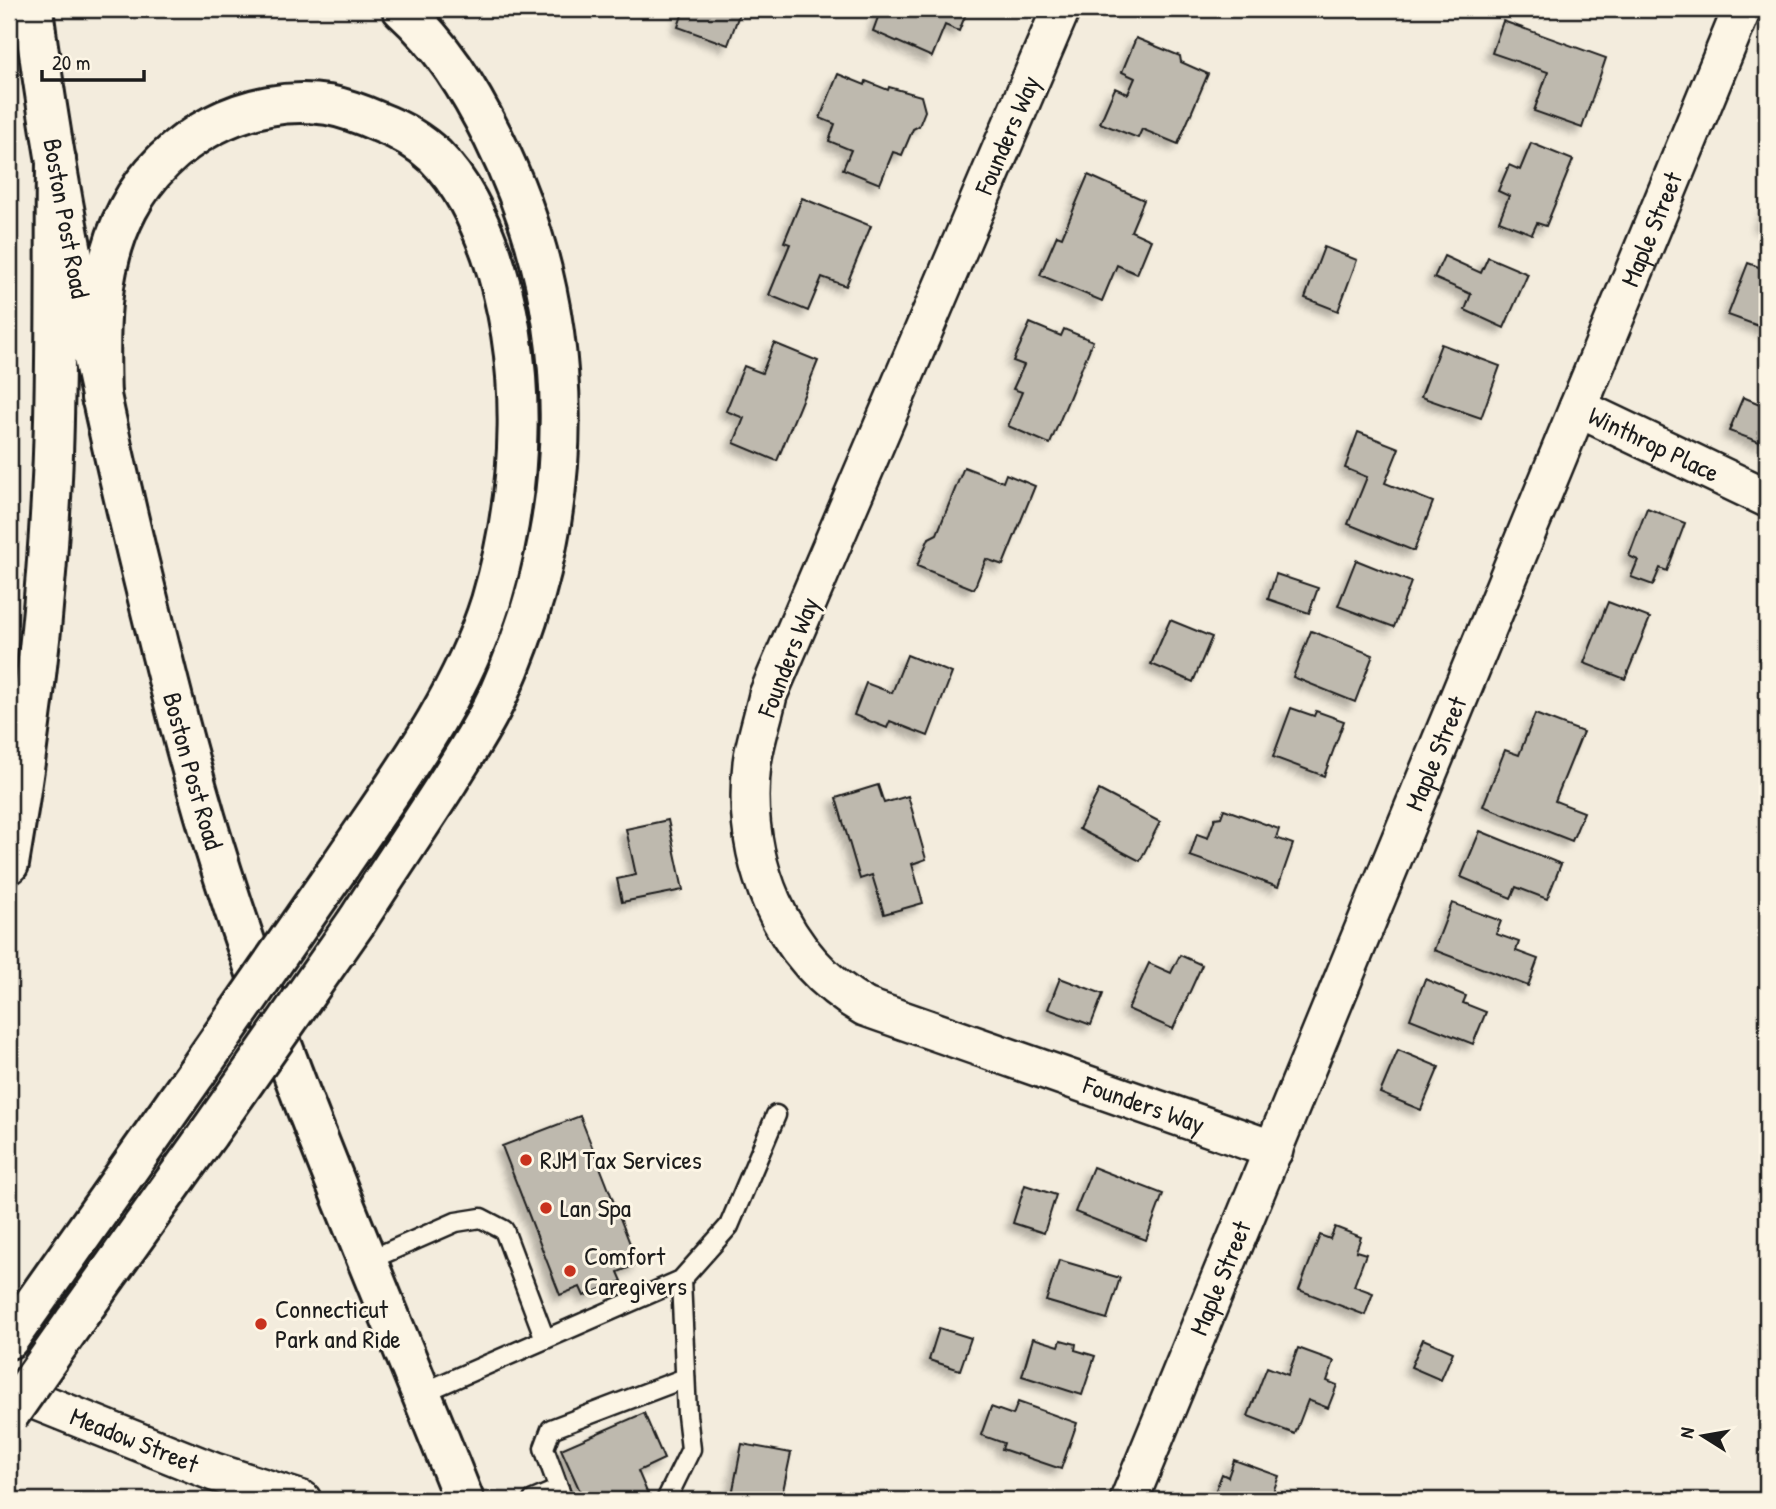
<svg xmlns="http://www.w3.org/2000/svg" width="1776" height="1509" font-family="'Patrick Hand',sans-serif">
<defs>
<filter id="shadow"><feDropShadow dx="-6" dy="6" stdDeviation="3.5" flood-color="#0004"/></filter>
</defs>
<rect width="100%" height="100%" fill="#f3ecdd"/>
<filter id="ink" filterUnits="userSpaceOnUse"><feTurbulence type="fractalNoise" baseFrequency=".0143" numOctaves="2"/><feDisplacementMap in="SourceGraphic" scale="14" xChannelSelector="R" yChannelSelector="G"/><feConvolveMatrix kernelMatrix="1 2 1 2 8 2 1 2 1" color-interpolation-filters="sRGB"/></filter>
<g filter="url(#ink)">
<g fill="#beb9ae" stroke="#1c1c1c" stroke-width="2" filter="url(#shadow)">
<polygon points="684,9 741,9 728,45 678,27"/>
<polygon points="881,9 968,9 959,31 945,25 932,57 873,31"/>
<polygon points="1503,21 1606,58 1582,128 1534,111 1548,72 1492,53"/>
<polygon points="1136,38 1180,56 1181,62 1208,74 1178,144 1142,129 1138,138 1100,123 1115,88 1128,94 1135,78 1122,72"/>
<polygon points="838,74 865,85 866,81 888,90 889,87 921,96 925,111 919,126 913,129 902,155 893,152 880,184 843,169 851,150 829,141 835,124 820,118"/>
<polygon points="1531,143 1573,160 1546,226 1537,223 1532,234 1499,221 1509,196 1498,191 1509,165 1520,170"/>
<polygon points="1088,175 1144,200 1131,231 1151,240 1137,274 1117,265 1102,301 1040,275 1057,235 1062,237"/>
<polygon points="802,198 871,226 846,286 822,277 808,311 769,295 790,244 784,242"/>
<polygon points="1767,206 1767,227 1760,224"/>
<polygon points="1324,247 1357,260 1338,311 1305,298"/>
<polygon points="1444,256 1481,273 1488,257 1528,274 1504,328 1465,310 1471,294 1434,278"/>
<polygon points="1748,263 1767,270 1767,329 1728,315"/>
<polygon points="1030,323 1061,336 1064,329 1093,341 1050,444 1008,426 1022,392 1013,389 1024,365 1013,361"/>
<polygon points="774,343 818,361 777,461 734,443 744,418 726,411 744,366 762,373"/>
<polygon points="1441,344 1500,366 1481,418 1421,397"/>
<polygon points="1743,397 1767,407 1767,429 1762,443 1729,431"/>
<polygon points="1358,432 1399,448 1385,483 1433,502 1414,551 1348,524 1367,477 1345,468"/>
<polygon points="964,467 1003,482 1006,474 1035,486 1003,565 986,559 974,589 917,566 929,538 937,534"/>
<polygon points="1647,508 1685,523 1667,571 1660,568 1653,585 1631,577 1638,560 1629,556"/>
<polygon points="1356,560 1411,582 1394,627 1338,606"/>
<polygon points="1276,574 1318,588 1309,613 1268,599"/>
<polygon points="1608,602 1650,618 1625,679 1584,663"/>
<polygon points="1170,620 1212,637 1193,682 1151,664"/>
<polygon points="1311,631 1373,655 1355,702 1293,677"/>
<polygon points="907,655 952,673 928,736 890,721 887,728 854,715 866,683 892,693"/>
<polygon points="1291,708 1314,716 1316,711 1344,721 1324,776 1273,757"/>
<polygon points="1535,714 1583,732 1555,801 1584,812 1572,841 1483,806 1505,750 1519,755"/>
<polygon points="878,785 884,803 908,796 926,859 912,864 923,903 884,914 872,875 860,879 836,798"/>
<polygon points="1099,790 1160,822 1140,861 1079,829"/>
<polygon points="1224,809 1279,829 1276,838 1293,844 1278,887 1190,856 1197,834 1208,838 1215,818 1221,817"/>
<polygon points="668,820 683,890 622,902 617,879 636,875 626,829"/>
<polygon points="1480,831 1561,864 1547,899 1516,887 1511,898 1461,877"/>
<polygon points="1452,903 1501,921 1496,934 1519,942 1516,951 1538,959 1528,986 1434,950"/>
<polygon points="1180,955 1202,965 1173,1029 1128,1009 1149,963 1171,973"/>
<polygon points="1060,978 1103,994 1091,1025 1048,1009"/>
<polygon points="1425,979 1466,996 1463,1003 1486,1012 1473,1044 1410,1019"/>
<polygon points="1398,1050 1439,1067 1421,1110 1380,1093"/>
<polygon points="580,1116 638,1264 618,1272 622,1281 584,1296 580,1287 560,1295 502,1146"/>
<polygon points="1093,1167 1163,1194 1146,1240 1075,1212"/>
<polygon points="1025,1185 1056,1195 1044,1233 1013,1223"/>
<polygon points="1335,1227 1361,1237 1356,1251 1366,1254 1354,1286 1373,1293 1365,1315 1299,1290 1320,1235 1330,1239"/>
<polygon points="1059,1260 1120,1278 1107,1319 1046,1301"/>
<polygon points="939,1328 971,1338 960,1370 929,1360"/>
<polygon points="1033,1338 1059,1346 1061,1340 1076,1344 1075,1350 1095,1356 1082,1395 1022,1376"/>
<polygon points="1423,1339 1453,1352 1441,1380 1411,1367"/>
<polygon points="1298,1348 1334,1361 1327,1381 1337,1385 1328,1408 1308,1400 1295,1434 1248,1416 1267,1367 1288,1375"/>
<polygon points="1018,1402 1077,1423 1061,1469 1002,1449 1004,1443 981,1435 991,1407 1013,1415"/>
<polygon points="644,1413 664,1459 638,1471 650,1499 584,1500 561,1449"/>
<polygon points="742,1444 791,1453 781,1500 731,1500"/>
<polygon points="1234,1460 1279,1476 1270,1500 1272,1500 1212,1500 1222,1474 1228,1477"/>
</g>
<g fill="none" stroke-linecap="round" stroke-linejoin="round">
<defs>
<g id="lane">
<polyline points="367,1261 456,1222 481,1218 504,1230 545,1339"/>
<polyline points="422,1393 681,1280 729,1226 776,1115"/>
<polyline points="533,1500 559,1489"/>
<polyline points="563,1500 544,1448 551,1429 685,1378"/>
<polyline points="666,1500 691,1449 687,1415 681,1280"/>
</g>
<g id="street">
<path id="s1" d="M1061,9L768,695C763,718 755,741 752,763C741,859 779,957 865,1007L1274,1150"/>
<path id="s2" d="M1578,408L1767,498"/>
<path id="s3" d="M9,1390L214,1472L302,1500"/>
<path id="s4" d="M1129,1500L1742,9"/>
</g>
<g id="primary">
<path id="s5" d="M33,9C57,193 94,374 137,554C163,661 189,768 222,872C290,1086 382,1292 464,1500"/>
</g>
<g id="highway">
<path d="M101,398C99,334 97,268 128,209C165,138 248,93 328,105C345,108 363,115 379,122C400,130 418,140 435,156C462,183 478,218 491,253C529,363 524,490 491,601C460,699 397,782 340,866"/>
<path d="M9,864C31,737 46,608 52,479C57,373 55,266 56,160"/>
<path d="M357,921C387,874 419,827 449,780C466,752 486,723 499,693C580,512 582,316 493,137C469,89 442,45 402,9"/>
<polyline points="74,1322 208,1134"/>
<polyline points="9,1339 197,1072"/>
</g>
</defs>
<use href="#lane" stroke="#1c1c1c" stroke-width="23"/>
<use href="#street" stroke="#1c1c1c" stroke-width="42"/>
<use href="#primary" stroke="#1c1c1c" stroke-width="44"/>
<use href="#highway" stroke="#1c1c1c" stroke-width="44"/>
<use href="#lane" stroke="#fcf5e5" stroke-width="18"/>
<use href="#street" stroke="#fcf5e5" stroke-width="37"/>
<use href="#primary" stroke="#fcf5e5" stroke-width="38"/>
<use href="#highway" stroke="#fcf5e5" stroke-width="38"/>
<defs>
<g id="highway-bridge">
<polyline points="197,1072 340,866"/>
<polyline points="208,1134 357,921"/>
<polyline points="9,1415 74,1322"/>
</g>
</defs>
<use href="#highway-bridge" stroke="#1c1c1c" stroke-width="44" stroke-linecap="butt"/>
<use href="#highway-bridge" stroke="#fcf5e5" stroke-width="38"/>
</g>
</g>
<g fill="#c8321e" stroke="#fcf5e5" stroke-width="2.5">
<circle cx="526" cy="1160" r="7"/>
<circle cx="546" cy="1208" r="7"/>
<circle cx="570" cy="1271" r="7"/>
<circle cx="261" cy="1324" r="7"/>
</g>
<g text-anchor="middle" stroke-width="6" stroke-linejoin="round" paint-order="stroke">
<g font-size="26" fill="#1c1c1c" stroke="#fcf5e5">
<text transform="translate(1007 135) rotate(-67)" y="9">Founders Way</text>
<text dy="9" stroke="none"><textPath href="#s5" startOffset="212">Boston Post Road</textPath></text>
<text dy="9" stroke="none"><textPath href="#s4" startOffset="1374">Maple Street</textPath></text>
<text dy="9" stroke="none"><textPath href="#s2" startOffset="84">Winthrop Place</textPath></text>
<text transform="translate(788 657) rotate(-69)" y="9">Founders Way</text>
<text dy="9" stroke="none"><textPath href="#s4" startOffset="807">Maple Street</textPath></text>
<text dy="9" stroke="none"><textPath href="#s5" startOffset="779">Boston Post Road</textPath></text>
<text dy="9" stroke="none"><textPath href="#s1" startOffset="1396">Founders Way</textPath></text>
<text dy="9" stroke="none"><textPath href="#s4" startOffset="240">Maple Street</textPath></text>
<text dy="9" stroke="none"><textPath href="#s3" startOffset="135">Meadow Street</textPath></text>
</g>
<g font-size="26" fill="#1c1c1c" stroke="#fcf5e5" text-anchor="start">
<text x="540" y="1169">RJM Tax Services</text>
<text x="560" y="1217">Lan Spa</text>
<text x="584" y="1265">Comfort<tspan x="584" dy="30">Caregivers</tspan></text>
<text x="275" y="1318">Connecticut<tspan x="275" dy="30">Park and Ride</tspan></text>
</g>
</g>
<rect width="1776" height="1509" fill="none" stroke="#fcf5e5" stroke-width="35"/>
<rect x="18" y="18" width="1741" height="1474" fill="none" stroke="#1c1c1c" stroke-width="2.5" filter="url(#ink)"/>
<g transform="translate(1703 1436) rotate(281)" stroke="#fcf5e5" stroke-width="5" paint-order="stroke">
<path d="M0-5L12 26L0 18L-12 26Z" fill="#1c1c1c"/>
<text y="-10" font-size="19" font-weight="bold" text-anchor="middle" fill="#1c1c1c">N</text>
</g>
<path d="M42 70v10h102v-10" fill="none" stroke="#1c1c1c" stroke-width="3.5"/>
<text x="52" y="70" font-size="21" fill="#1c1c1c" stroke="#fcf5e5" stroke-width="5" paint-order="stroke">20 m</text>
</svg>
